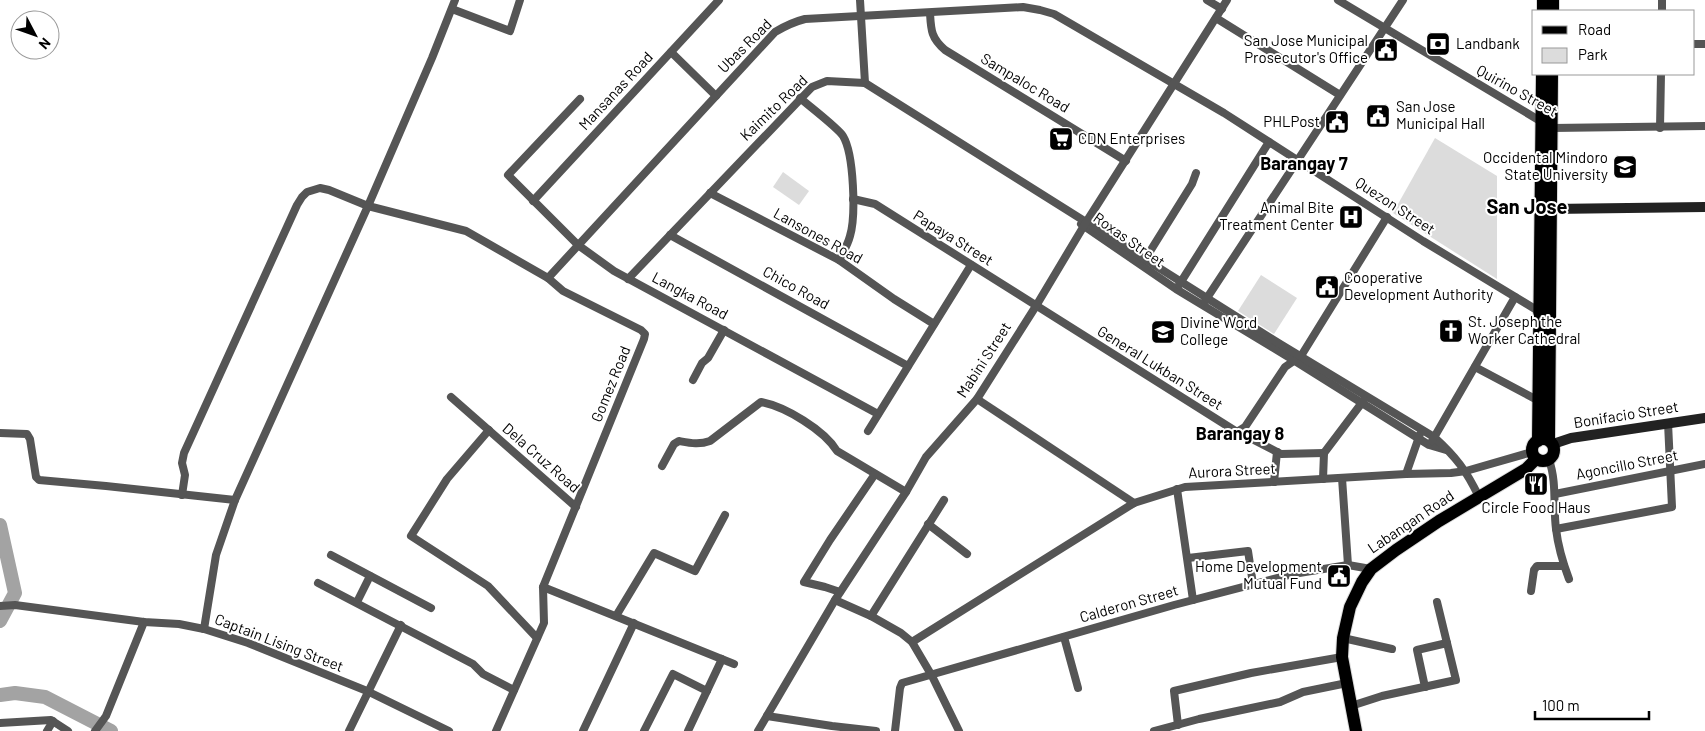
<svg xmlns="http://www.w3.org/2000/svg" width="1705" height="731" font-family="Barlow,sans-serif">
<rect width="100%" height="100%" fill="#fff"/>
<g fill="#dcdcdc">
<polygon points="1435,138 1497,176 1497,279 1393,213"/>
<polygon points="783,172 809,191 799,205 773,187"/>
<polygon points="1261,275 1297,298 1274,334 1238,311"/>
</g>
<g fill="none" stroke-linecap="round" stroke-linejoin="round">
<g stroke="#a3a3a3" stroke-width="14">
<polyline points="0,525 15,593 0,621"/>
<polyline points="0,695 15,693 45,697 111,731"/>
</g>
<defs>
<g id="primary">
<polyline points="1543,11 1543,0"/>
<polyline points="1553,11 1553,0"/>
<circle cx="1543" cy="450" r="11"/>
<polyline points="1549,440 1552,74"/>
<polyline points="1538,441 1542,74"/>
<polyline points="1356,731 1342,657 1343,638 1350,607 1362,582 1371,569 1396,550 1439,521 1526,469 1536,459"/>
</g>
</defs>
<use href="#primary" stroke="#dbdbdb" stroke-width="14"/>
<g stroke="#555" stroke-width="8">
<polyline points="860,0 865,83"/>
<polyline points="1207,0 1222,9"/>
<polyline points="1338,0 1552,128 1705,126"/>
<polyline points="452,9 510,31 520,0"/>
<polyline points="1662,11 1662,0"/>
<path d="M930,13C931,30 931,38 945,50L1126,161"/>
<polyline points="1216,18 1340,95"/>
<polyline points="1694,44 1705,44"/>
<polyline points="671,52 716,96"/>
<path d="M800,98C809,106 838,128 843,136C854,154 856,216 850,236C848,244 843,253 839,260"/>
<polyline points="580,99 508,175 578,245 614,271 878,414"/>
<polyline points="1660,128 1661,74"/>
<polyline points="710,193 839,260 894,299 934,324"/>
<polyline points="853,199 875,204 1237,432 1245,427 1285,367 1301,356 1387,217"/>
<polyline points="533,201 719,0"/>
<polyline points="1081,224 1176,289 1295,361 1429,445 1446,450"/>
<polyline points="670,235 908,366"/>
<polyline points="1144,261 1192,184 1196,173"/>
<path d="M548,278L775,32C785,26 793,22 805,19L1023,7L1040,10L1054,14L1224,113L1423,241L1540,312"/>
<path d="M628,279L812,87L827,81L865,83L1280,344L1434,437C1456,457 1466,470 1479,497"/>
<polyline points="1179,285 1269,142"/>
<polyline points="1205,301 1403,0"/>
<polyline points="1475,367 1539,401"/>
<polyline points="693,380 702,363 708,358 724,330"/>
<polyline points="451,397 576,507"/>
<polyline points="977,399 1134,503"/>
<polyline points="489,430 447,479 411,536 488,586 537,638"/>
<polyline points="868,431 971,265"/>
<polyline points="1240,431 1250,438 1281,454 1324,453"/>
<polyline points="0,433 27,434 30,439 36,477 39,480 106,486 235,500"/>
<polyline points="1432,441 1515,297"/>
<path d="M1549,460C1557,482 1553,506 1556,529C1558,546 1563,563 1569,579"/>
<path d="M662,466L674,444L679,441C690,443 699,445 710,441L761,402C786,407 824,430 837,451L906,492"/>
<polyline points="1406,474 1420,434"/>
<polyline points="1342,478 1348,565"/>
<polyline points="1323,479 1324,453 1364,400"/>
<polyline points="1274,482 1277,452"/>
<polyline points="1177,489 1193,600"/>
<polyline points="1555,494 1705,464"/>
<polyline points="182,495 185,475 182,463 184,453 297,205 302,197 307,192 320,188 329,190 368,206 466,231 548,278 563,291 641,330 645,334 644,339 543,587 544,623 496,731"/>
<polyline points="928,524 967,554"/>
<polyline points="1556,529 1672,507 1668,423"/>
<polyline points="331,555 431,608"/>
<polyline points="1188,558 1248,551 1253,584"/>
<polyline points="318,583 473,664 483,674 514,690"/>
<polyline points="543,587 734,664"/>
<polyline points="1531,591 1534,570 1537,566 1564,566"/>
<polyline points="840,592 825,587 804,582 830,540 875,474"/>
<polyline points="835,600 871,616 901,633 912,642 932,676 959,731"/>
<polyline points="357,602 370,576"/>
<polyline points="0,606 15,605 144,622 179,624 204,629 248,643 367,691 449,731"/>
<polyline points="616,616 654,553 695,571 725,515"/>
<polyline points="871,616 944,500"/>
<polyline points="204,629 216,555 235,500 368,206 432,58 455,0"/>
<polyline points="1064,637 1078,688"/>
<polyline points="1343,638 1392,649"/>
<polyline points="912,642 1134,503 1185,487 1406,474 1451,473 1466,471 1532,452"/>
<polyline points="1425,687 1417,650 1447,643"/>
<polyline points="1351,706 1382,696 1456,680 1437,602"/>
<polyline points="767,716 832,726 876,731"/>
<polyline points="0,723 51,720 68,731"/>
<polyline points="1178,725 1174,691 1251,673 1342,657"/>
<polyline points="47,731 53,721"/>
<polyline points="95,731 106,716 144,622"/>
<polyline points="349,731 401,625"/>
<polyline points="583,731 634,623"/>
<polyline points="644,731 673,674 707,691"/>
<polyline points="688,731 722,659"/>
<polyline points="758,731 835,600 906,492 926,457 977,399 1036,306 1085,224 1227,0"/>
<polyline points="895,731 900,688 902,683 1174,605 1293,574 1348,565 1371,569"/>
<polyline points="1154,731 1199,719 1280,702 1303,692 1347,683"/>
</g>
<g stroke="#222" stroke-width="10">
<polyline points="1544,206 1551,209 1705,207"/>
<polyline points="1553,444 1571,438 1705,418"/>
</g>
<use href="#primary" stroke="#000" stroke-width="12"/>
</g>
<defs>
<symbol id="bank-square" viewBox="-11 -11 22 22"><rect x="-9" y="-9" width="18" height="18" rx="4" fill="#000" stroke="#fff"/><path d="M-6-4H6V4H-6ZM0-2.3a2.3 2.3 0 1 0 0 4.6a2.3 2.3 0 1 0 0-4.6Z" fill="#fff"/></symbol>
<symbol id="civic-square" viewBox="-11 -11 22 22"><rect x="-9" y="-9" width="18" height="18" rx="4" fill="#000" stroke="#fff"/><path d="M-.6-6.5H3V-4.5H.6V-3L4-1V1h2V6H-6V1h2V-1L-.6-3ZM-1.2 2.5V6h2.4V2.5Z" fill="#fff"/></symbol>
<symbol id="supermarket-square" viewBox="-11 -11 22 22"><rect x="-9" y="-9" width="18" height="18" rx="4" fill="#000" stroke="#fff"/><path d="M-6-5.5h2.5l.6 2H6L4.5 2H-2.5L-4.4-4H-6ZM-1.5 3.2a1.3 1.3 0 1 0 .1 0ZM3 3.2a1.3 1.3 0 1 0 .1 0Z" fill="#fff"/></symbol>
<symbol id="university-square" viewBox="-11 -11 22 22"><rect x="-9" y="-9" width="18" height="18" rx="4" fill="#000" stroke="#fff"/><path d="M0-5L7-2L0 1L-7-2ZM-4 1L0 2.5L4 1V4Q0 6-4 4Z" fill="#fff"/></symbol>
<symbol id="hospital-square" viewBox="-11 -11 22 22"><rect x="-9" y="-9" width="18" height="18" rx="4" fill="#000" stroke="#fff"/><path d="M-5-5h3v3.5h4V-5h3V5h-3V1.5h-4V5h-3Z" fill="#fff"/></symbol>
<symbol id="church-square" viewBox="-11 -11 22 22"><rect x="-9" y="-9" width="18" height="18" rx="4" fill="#000" stroke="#fff"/><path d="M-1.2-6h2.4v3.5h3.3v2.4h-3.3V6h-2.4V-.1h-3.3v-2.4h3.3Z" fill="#fff"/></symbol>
<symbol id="restaurant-square" viewBox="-11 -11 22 22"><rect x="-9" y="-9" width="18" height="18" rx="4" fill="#000" stroke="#fff"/><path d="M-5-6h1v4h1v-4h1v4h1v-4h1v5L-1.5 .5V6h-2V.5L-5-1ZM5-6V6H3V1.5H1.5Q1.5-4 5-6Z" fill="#fff"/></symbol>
</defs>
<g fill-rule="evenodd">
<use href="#bank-square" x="1424" y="30" width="28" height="28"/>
<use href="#civic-square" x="1372" y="36" width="28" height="28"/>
<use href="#civic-square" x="1364" y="102" width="28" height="28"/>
<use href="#civic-square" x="1323" y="108" width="28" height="28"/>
<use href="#supermarket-square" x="1047" y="125" width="28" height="28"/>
<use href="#university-square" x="1611" y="153" width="28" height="28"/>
<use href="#hospital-square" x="1337" y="203" width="28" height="28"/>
<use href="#civic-square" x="1313" y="273" width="28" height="28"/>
<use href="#church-square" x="1437" y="317" width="28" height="28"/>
<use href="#university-square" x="1149" y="318" width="28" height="28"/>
<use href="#restaurant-square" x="1522" y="470" width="28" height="28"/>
<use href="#civic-square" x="1325" y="562" width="28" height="28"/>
</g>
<g text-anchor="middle" stroke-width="4" stroke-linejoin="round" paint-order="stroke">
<g font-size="15" fill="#000" stroke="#fff" text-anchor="start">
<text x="1368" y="46" text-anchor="end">San Jose Municipal<tspan x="1368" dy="17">Prosecutor's Office</tspan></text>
<text x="1456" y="49">Landbank</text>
<text x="1396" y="112">San Jose<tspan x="1396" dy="17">Municipal Hall</tspan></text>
<text x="1320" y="127" text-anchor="end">PHLPost</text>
<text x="1078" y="144">CDN Enterprises</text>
<text x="1608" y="163" text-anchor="end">Occidental Mindoro<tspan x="1608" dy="17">State University</tspan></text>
<text x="1334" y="213" text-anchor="end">Animal Bite<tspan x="1334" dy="17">Treatment Center</tspan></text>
<text x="1344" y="283">Cooperative<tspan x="1344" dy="17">Development Authority</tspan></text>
<text x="1468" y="327">St. Joseph the<tspan x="1468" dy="17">Worker Cathedral</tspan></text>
<text x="1180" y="328">Divine Word<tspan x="1180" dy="17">College</tspan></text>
<text x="1536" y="513" text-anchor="middle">Circle Food Haus</text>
<text x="1322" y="572" text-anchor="end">Home Development<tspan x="1322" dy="17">Mutual Fund</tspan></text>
</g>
<g font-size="15" fill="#000" stroke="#fff">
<text transform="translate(745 46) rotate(-45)" y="5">Ubas Road</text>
<text transform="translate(1025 83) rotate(31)" y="5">Sampaloc Road</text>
<text transform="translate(616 91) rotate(-47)" y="5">Mansanas Road</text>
<text transform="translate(1517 91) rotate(29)" y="5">Quirino Street</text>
<text transform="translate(774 108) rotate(-44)" y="5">Kaimito Road</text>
<text transform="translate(1395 206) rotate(33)" y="5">Quezon Street</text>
<text transform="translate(818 236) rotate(29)" y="5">Lansones Road</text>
<text transform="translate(953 238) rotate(32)" y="5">Papaya Street</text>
<text transform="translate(1129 240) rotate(35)" y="5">Roxas Street</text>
<text transform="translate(796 288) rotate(29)" y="5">Chico Road</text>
<text transform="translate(690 296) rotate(28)" y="5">Langka Road</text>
<text transform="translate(984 360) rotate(-57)" y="5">Mabini Street</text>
<text transform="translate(1160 368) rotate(32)" y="5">General Lukban Street</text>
<text transform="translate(611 384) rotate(-68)" y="5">Gomez Road</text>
<text transform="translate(1626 415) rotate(-9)" y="5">Bonifacio Street</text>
<text transform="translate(541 458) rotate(41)" y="5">Dela Cruz Road</text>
<text transform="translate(1627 465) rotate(-11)" y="5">Agoncillo Street</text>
<text transform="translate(1232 471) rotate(-3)" y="5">Aurora Street</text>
<text transform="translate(1411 522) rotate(-34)" y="5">Labangan Road</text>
<text transform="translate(1129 604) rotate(-16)" y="5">Calderon Street</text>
<text transform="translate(279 643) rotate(21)" y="5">Captain Lising Street</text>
</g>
<g font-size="18" font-weight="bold" fill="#000" stroke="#fff">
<text x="1304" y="170">Barangay 7</text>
<text x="1240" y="440">Barangay 8</text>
</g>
<g font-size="20" font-weight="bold" fill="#000" stroke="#fff">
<text x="1527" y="214">San Jose</text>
</g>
</g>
<rect x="1532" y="10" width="162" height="65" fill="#ffffff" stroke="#999999"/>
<rect x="1542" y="26" width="25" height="8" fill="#000000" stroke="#999999"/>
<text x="1578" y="35" font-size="15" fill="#000000">Road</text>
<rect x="1542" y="48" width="25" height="15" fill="#dcdcdc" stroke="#999999"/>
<text x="1578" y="60" font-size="15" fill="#000000">Park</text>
<g transform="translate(35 35) rotate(131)"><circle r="24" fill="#ffffff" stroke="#999999"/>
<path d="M0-4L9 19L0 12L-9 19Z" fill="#000000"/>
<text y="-8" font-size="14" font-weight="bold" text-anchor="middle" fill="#000000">N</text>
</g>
<path d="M1535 711v8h114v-8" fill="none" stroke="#000000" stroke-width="2.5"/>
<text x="1542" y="711" font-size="15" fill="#000000" stroke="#ffffff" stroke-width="4" paint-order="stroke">100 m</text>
</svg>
